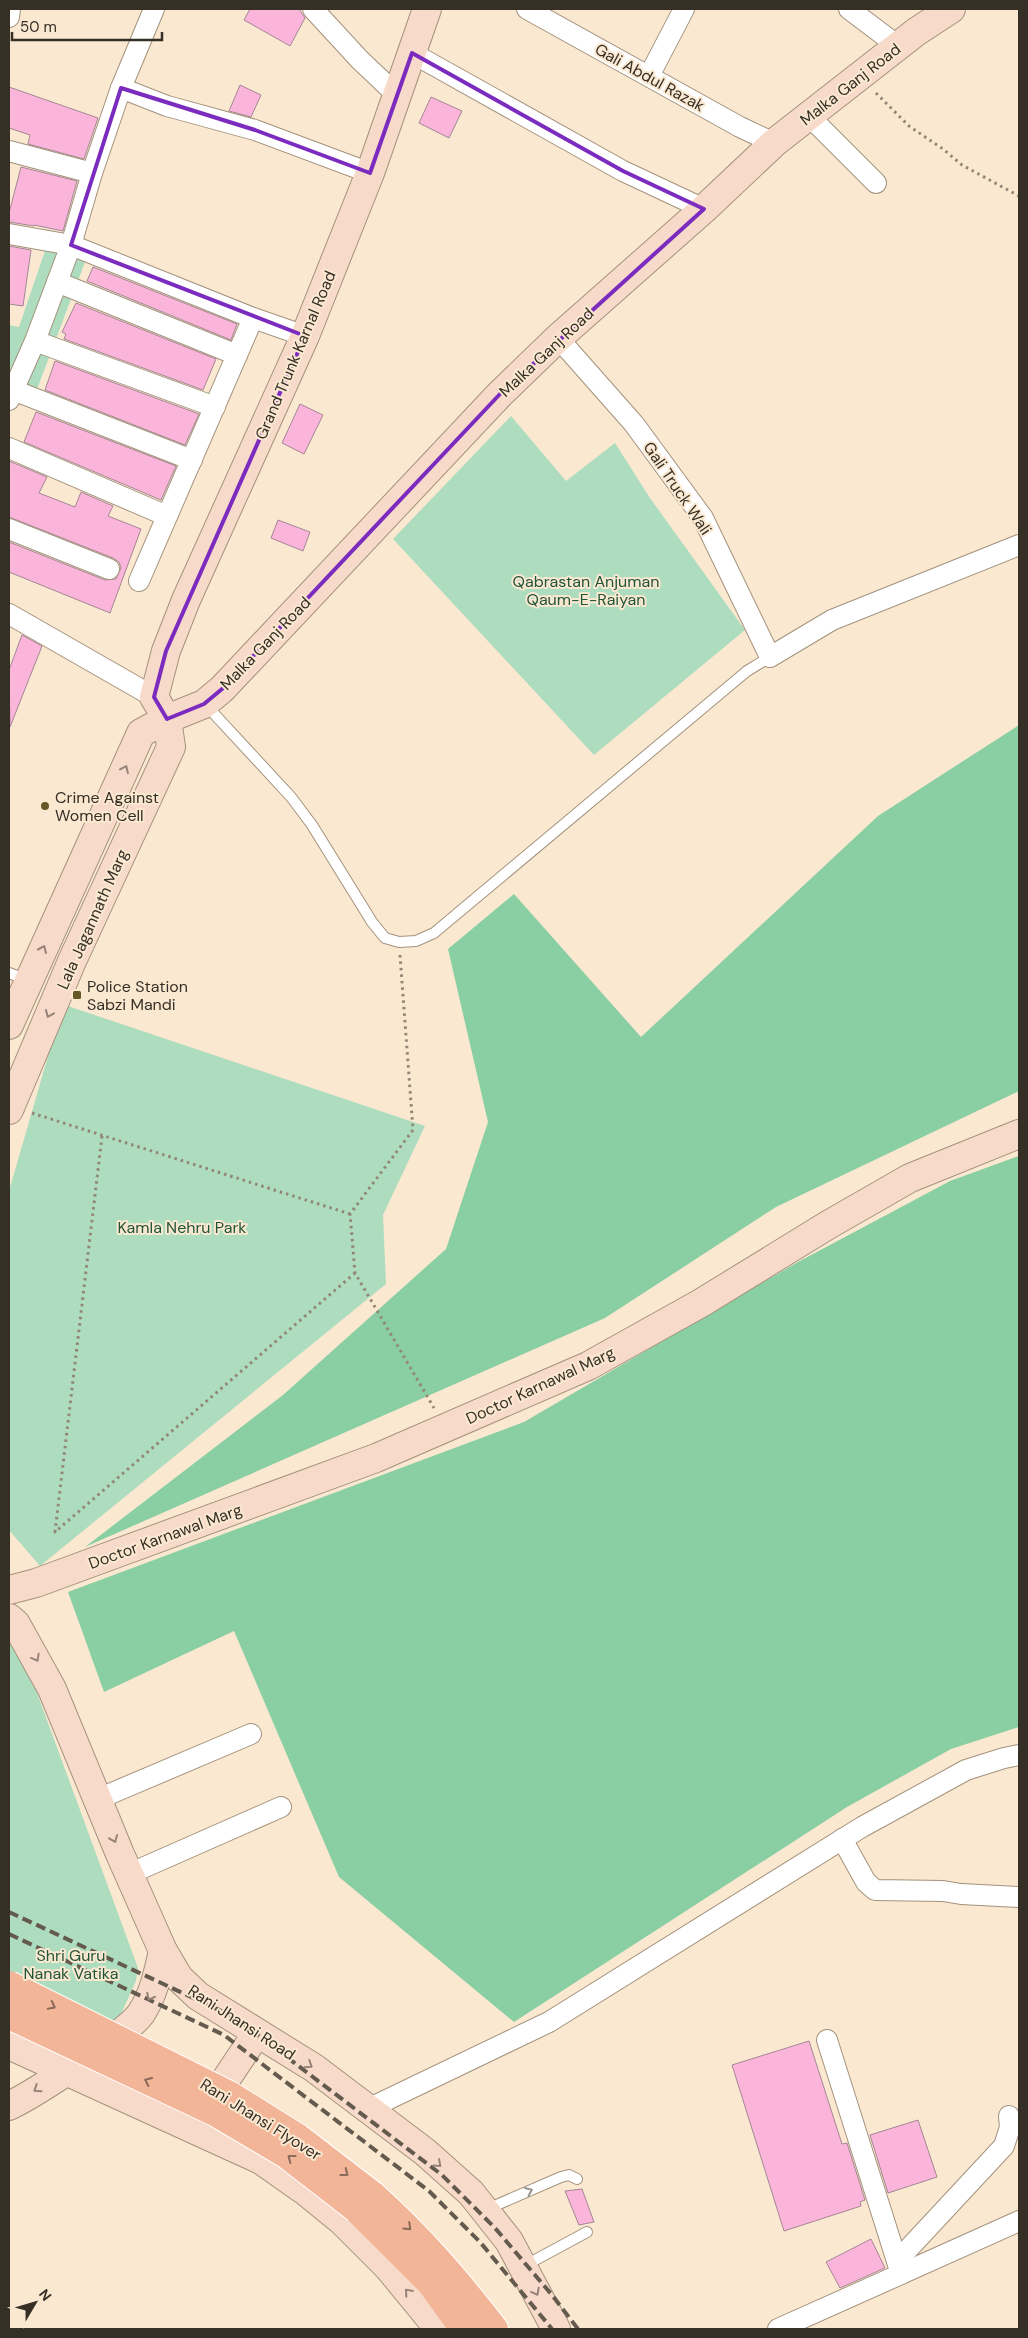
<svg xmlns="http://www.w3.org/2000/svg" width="1028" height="2338" font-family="'DM Sans',sans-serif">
<rect width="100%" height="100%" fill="#fbe8d1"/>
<g fill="#adddbe">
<polygon points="48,242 85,262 33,400 9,396 9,325 19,327"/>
<polygon points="511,416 566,481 615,443 650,498 745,630 594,755 393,539"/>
<polygon points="68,1006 425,1126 383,1215 386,1284 40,1566 9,1530 9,1191 50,1049"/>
<polygon points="9,1629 22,1652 138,1968 136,1981 121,2014 105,2030 9,1977"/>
</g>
<g fill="#89cfa3">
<polygon points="1019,725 1019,1091 776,1207 605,1318 85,1547 283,1395 446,1249 488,1122 448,949 514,894 641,1037 878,816"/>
<polygon points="1019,1156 1019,1727 951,1749 847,1807 514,2022 339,1877 234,1631 104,1692 68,1592 524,1422 798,1262 950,1181"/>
</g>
<g fill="#fcb5da" stroke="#a28794">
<polygon points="250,9 299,9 305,18 290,46 244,20"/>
<polygon points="240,85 261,95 251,117 229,111"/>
<polygon points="9,87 98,118 84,159 28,144 30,135 9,128"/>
<polygon points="431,97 462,111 449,138 419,123"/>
<polygon points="21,167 77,181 63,231 34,225 34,226 9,222 9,213"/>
<polygon points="9,246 31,250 23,306 9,304"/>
<polygon points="93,267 237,324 231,340 87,281"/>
<polygon points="76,303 216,359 203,390 64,339 66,334 62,332"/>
<polygon points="55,361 199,414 185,445 45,390"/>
<polygon points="300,404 323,415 304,454 282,443"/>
<polygon points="36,412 176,466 161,500 24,442"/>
<polygon points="9,461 47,477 39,493 75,507 81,492 113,506 108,516 141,529 110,613 9,572 9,542 105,580 116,579 121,568 119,562 113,558 9,517"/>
<polygon points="278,520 310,532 303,551 271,538"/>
<polygon points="22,635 42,646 10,727 9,670"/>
<polygon points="809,2041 842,2144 847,2143 865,2200 860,2202 861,2206 784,2231 732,2065"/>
<polygon points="918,2120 937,2177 888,2193 870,2135"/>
<polygon points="582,2189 594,2222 579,2225 565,2191"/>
<polygon points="871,2239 885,2268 840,2288 826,2262"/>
</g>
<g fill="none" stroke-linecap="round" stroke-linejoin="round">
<defs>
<g id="lane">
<polyline points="205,704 291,797 312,825 372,922 385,938 399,942 416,941 434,933 747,671 770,657"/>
<polyline points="9,973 28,980"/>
<polyline points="485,2210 561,2177 569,2175 577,2179"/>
<polyline points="524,2266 587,2232"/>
</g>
<g id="street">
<polyline points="313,9 360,60 398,96"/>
<polyline points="527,9 740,127 774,143"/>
<polyline points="849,9 898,46"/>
<polyline points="9,17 10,9"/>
<polyline points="412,53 623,171 704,209"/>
<polyline points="649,76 684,9"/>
<polyline points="121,88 167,106 255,130 370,173"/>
<polyline points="809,116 876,183"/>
<polyline points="9,151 92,173"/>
<polyline points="9,234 71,245 253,318 305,336"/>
<polyline points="57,282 237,355"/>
<polyline points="558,338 634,424 703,518 770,657 832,620 1019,545"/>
<polyline points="35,341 215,407"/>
<polyline points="13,390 192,460"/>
<polyline points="9,400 35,341 71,245 92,173 121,88 154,9"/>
<polyline points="9,448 167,516"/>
<polyline points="9,529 109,569"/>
<polyline points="139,581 253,318"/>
<polyline points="9,614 154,697"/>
<polyline points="98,1799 251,1734"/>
<polyline points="842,1839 866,1882 875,1890 943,1891 961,1894 1019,1897"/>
<polyline points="129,1874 281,1807"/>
<polyline points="368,2109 549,2022 862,1827 966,1770 1004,1758 1019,1755"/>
<polyline points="897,2261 1004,2146 1010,2127 1009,2116"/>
<polyline points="901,2274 1019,2221"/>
<polyline points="778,2329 901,2274 827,2040"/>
</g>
<g id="secondary">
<polyline points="9,1025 141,733 167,719 204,704 222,689 500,394 558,338 704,209 774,143 916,32 951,9"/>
<polyline points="9,1110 72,961 171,747 167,719 154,697 166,651 186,600 305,336 370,173 427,9"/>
<polyline points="9,1590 36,1583 376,1458 588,1366 701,1303 828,1225 910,1178 1019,1134"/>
<polyline points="9,1618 16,1624 52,1689 120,1854 163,1951 179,1978 198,1996 314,2068 425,2152 471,2193 509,2241 556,2329"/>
<polyline points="9,2045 261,2160 305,2191 343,2222 388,2267 439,2329"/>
<path d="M9,2106C34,2094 130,2032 142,2012C154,1993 158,1973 163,1951"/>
<polyline points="206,2109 257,2033"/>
</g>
<g id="primary">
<path d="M372,2195C420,2238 455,2279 494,2329"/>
<polyline points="357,2209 431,2283 464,2329"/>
</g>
</defs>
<use href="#lane" stroke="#a3927c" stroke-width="12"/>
<use href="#street" stroke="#a3927c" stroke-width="22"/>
<use href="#secondary" stroke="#a3927c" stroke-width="30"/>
<use href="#primary" stroke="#fff" stroke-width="30"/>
<g stroke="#928676" stroke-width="3" stroke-dasharray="2.5 4" stroke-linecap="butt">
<polyline points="876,93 909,126 943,149 962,165 1019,196"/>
<polyline points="400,955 413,1130 350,1214 355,1273 434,1408"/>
<polyline points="32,1113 350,1214"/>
<polyline points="102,1136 55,1532 355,1273"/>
</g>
<use href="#lane" stroke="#fff" stroke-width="10"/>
<use href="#street" stroke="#fff" stroke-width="20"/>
<use href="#secondary" stroke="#f8dacb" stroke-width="28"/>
<use href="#primary" stroke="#f2b597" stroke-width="28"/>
<g stroke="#645b4e" stroke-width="4" stroke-dasharray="10 5" stroke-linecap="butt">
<polyline points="9,1912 234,2017 442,2175 495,2228 552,2295 578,2329"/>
<polyline points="9,1934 224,2035 429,2191 480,2242 552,2329"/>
</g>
<defs>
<g id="primary-bridge">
<polyline points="9,1985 229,2095 298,2138 372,2195"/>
<polyline points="9,2015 215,2112 286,2154 357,2209"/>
</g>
</defs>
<use href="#primary-bridge" stroke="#fff" stroke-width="30" stroke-linecap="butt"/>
<use href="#primary-bridge" stroke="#f2b597" stroke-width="28"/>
</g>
<defs><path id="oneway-chevron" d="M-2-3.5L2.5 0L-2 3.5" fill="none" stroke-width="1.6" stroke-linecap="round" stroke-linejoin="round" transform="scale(1.25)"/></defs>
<g stroke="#978478">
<use href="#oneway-chevron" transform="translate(125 769) rotate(-65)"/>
<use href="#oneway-chevron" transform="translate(43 949) rotate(-66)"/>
<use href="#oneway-chevron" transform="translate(49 1014) rotate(113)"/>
<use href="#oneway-chevron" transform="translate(36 1658) rotate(61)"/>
<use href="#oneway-chevron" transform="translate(114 1839) rotate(68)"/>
<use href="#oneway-chevron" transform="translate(150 1997) rotate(117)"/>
<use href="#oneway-chevron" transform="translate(309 2065) rotate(33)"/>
<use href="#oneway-chevron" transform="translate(37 2089) rotate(147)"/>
<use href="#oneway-chevron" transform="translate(438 2164) rotate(42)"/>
<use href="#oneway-chevron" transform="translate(408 2292) rotate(-131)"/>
<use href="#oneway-chevron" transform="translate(536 2292) rotate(62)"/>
</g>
<g stroke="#8b6b59">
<use href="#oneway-chevron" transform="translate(52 2006) rotate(27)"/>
<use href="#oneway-chevron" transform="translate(148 2081) rotate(-155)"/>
<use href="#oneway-chevron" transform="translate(291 2158) rotate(-143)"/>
<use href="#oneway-chevron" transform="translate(345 2173) rotate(37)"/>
<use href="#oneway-chevron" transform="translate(408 2227) rotate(44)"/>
</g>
<use stroke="#9a9792" href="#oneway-chevron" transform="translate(529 2191) rotate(-24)"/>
<path fill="none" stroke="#7b2cbf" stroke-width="4" stroke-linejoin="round" d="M412,53L623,171L704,209L500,394L222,689L204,704L167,719L154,697L166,651L305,336L71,245L121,88L255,130L370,173Z"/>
<g fill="#665926" stroke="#fbe8d1" stroke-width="2">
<circle cx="45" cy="806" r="5"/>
<rect x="72" y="990" width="10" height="10" rx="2.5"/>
</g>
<g text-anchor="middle" stroke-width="4" stroke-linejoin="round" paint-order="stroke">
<g font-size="16" fill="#362f26" stroke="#fbe8d1">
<text transform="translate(650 77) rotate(29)" y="6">Gali Abdul Razak</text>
<text transform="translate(850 84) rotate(-38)" y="6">Malka Ganj Road</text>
<text transform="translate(546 352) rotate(-43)" y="6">Malka Ganj Road</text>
<text transform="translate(295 355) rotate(-67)" y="6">Grand Trunk Karnal Road</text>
<text transform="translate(678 488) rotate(56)" y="6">Gali Truck Wali</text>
<text transform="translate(265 643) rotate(-46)" y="6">Malka Ganj Road</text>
<text transform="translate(92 919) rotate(-66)" y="6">Lala Jagannath Marg</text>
<text transform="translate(540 1385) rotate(-25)" y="6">Doctor Karnawal Marg</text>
<text transform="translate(165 1536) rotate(-20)" y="6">Doctor Karnawal Marg</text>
<text transform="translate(242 2022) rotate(33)" y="6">Rani Jhansi Road</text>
<text transform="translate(261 2119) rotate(32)" y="6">Rani Jhansi Flyover</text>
</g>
<g font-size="16" fill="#205437" stroke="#fbe8d1">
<text x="586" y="587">Qabrastan Anjuman<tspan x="586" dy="18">Qaum-E-Raiyan</tspan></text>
<text x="182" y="1233">Kamla Nehru Park</text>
<text x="71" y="1961">Shri Guru<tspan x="71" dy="18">Nanak Vatika</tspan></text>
</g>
<g font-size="16" fill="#362f26" stroke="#fbe8d1" text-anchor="start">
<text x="55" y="803">Crime Against<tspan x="55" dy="18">Women Cell</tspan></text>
<text x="87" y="992">Police Station<tspan x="87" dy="18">Sabzi Mandi</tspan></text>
</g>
</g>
<rect width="1028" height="2338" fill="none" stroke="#362f26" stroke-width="20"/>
<g transform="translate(35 2303) rotate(52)" stroke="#fbe8d1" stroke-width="4" paint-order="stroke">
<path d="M0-4L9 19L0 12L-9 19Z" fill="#362f26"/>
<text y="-8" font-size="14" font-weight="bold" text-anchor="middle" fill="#362f26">N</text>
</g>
<path d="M12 32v8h150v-8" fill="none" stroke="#362f26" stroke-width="2.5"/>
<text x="20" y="32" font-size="15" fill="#362f26" stroke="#fbe8d1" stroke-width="4" paint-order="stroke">50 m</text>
</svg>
